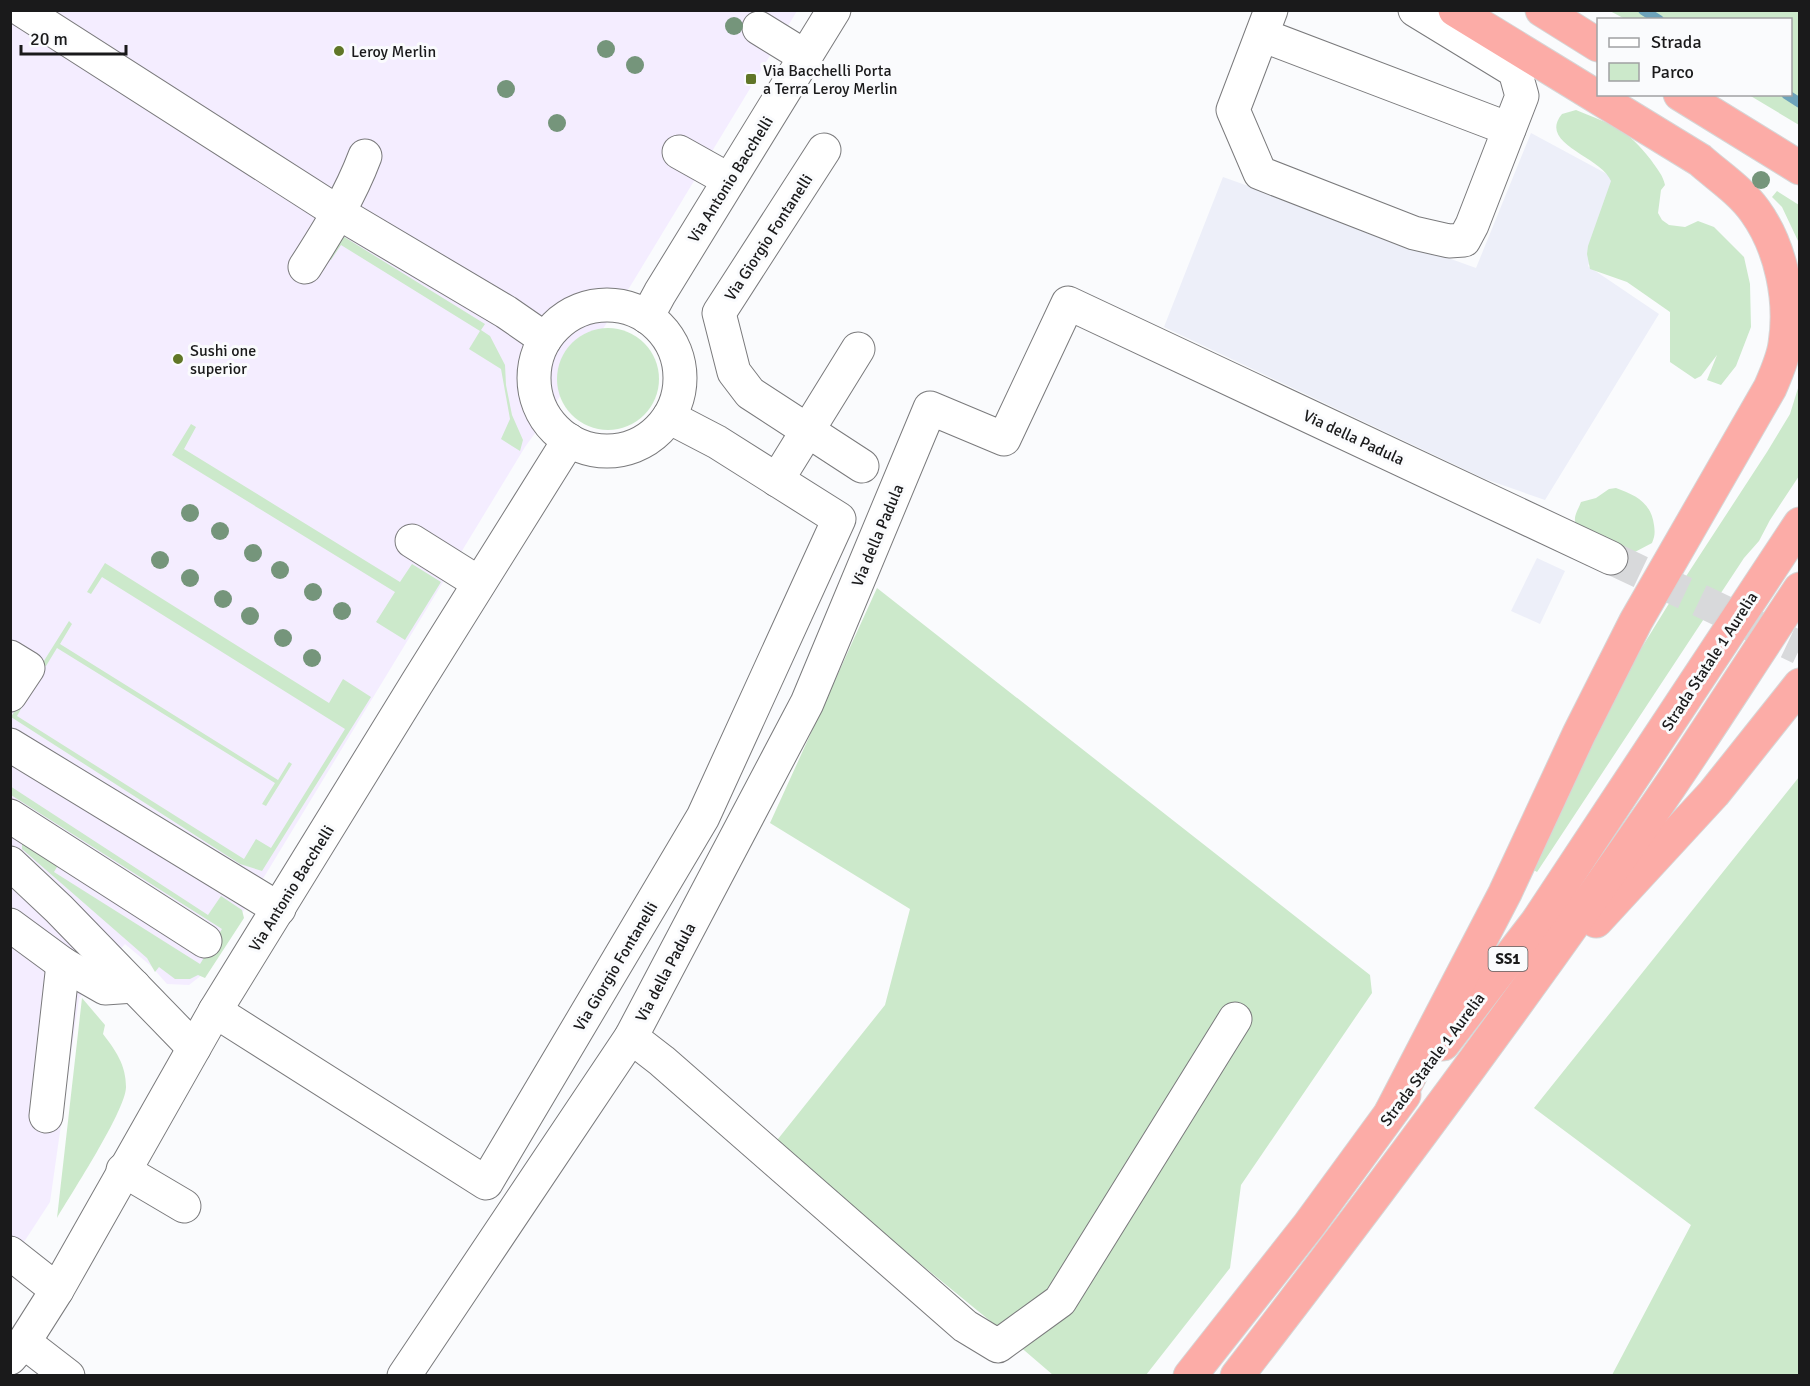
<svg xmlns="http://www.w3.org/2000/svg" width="1810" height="1386" font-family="Signika,sans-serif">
<rect width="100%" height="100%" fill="#fafbfd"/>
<polygon fill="#f4edff" points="11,11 797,11 631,285 546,418 525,447 207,971 189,985 167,984 151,966 125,944 79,998 50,1202 11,1262"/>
<g fill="#edeff9">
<polygon points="1531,133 1620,181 1588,266 1659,314 1545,500 1485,479 1164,327 1223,177 1476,268"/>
<polygon points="1537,558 1565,571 1540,624 1511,611"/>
</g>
<g fill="#cce9cb">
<polygon points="1610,11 1799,11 1800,96 1798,100 1799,101 1799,125 1749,95 1790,94 1790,20 1625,19"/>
<path d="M1576,110C1613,125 1626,128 1651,160C1657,169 1663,175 1665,185L1661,190L1658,213L1662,220L1669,225L1685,227L1698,221L1714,227L1744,257L1750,284L1751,327L1736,366L1721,385L1707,380L1717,355L1701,376L1695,379L1670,362V312L1627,282L1590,269L1587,254L1588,246L1611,181C1601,156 1537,144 1562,114Z"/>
<polygon points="1777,191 1799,205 1799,243 1782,207 1772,197"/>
<polygon points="341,235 485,324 481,330 490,336 505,365 506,385 512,415 523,440 520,451 501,439 510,419 501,369 469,349 480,331 341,245 331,260 327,257"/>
<circle cx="608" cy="379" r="51"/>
<polygon points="1799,385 1799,476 1770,520 1759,541 1744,558 1537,872 1530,868 1623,678 1681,584 1767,452 1790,414"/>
<polygon points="191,424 196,427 184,449 400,582 412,564 441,582 405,640 376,622 395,592 172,455"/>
<path d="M1616,488C1635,495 1651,502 1654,525C1655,532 1655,536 1652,543L1633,553C1617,551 1579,538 1575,521C1574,515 1579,508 1581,502L1596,498L1609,489Z"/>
<polygon points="105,563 329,703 343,679 371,697 262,871 240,864 11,717 25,694 28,696 17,716 244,859 256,839 271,848 345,729 102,577 91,594 87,592"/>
<polygon points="877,588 1370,975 1372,993 1241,1185 1230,1268 1146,1375 1053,1375 989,1320 774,1144 885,1005 910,909 770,823"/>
<polygon points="69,621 72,624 60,644 278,780 289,762 292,764 266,806 262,804 275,783 57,648 46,666 42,664"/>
<polygon points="1799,777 1799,1375 1612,1375 1691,1225 1534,1108"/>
<polygon points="10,786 208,915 221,896 242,910 244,918 205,978 198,975 190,979 175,979 159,967 155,972 147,958 22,849 22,842 61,860 54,872 200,964 222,929 11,795"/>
<path d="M82,998L105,1025L103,1034C116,1051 126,1065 126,1087C126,1110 71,1194 57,1218Z"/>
</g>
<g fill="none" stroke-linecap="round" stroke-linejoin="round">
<g stroke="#6da3bb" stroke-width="10">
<polyline points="1643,10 1659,20"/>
<polyline points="1786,94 1800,103"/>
</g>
<polyline stroke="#d8d9db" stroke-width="33" stroke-dasharray="33 16" stroke-linecap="butt" points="1611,558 1800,648"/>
<defs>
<g id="minor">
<polyline points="22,10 339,213 506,312 545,339"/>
<polyline points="1271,10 1233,110 1260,173 1414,233 1449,241 1464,240 1472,225 1522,96 1515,71 1415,10"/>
<polyline points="759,28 806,57"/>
<polyline points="1262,35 1509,129"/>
<polyline points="824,150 719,313 734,372 750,393 862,466"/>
<polyline points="679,152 729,180"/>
<path d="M305,267C328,231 350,196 365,156"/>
<circle cx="607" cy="378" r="73"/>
<polyline points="647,317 660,293 834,10"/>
<polyline points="777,480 858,349"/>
<polyline points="412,541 479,583"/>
<polyline points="10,657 28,668 10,695"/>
<polyline points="10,745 279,909"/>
<polyline points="10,816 205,941"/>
<polyline points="10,863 59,909 194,1048"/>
<polyline points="10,925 63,964 105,988 134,986"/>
<polyline points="215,1011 486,1183 703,817 839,519 717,442 669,417"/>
<polyline points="631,1037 662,1061 965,1326 998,1346 1060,1301 1235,1019"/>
<polyline points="46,1116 63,964"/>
<polyline points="123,1170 184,1206"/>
<polyline points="10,1253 57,1290"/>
<polyline points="24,1342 68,1376"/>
<polyline points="10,1358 24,1342 57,1290 215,1011 417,683 569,440"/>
<polyline points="404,1376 631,1037 807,703 930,408 1004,439 1068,303 1611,558"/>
</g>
<g id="highway">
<polyline points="1542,10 1598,45"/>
<polyline points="1680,94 1800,168"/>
<polyline points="1596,921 1714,793 1800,685"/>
<polyline points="1443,1044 1537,922 1800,524"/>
<path d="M1391,1112L1505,893L1579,734L1636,621L1770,388C1776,374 1783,359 1785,344C1792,300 1781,247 1755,211C1741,191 1718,176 1700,160L1455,10"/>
<polyline points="1190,1376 1309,1225 1404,1095"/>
<path d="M1237,1376C1381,1190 1521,1001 1655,808C1705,736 1751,662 1800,589"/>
</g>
</defs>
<use href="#minor" stroke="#7a7a7c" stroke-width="35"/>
<use href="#highway" stroke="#d6d6d6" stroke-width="35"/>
<use href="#minor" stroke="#fff" stroke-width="33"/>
<use href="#highway" stroke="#fcaca7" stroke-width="33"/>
</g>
<g fill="#75957b">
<circle cx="734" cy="26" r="9"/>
<circle cx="606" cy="49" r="9"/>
<circle cx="635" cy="65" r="9"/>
<circle cx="506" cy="89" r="9"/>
<circle cx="557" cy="123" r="9"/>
<circle cx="1761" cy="180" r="9"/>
<circle cx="190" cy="513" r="9"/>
<circle cx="220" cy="531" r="9"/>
<circle cx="253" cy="553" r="9"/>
<circle cx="160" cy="560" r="9"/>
<circle cx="280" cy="570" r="9"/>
<circle cx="190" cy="578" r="9"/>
<circle cx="313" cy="592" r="9"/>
<circle cx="223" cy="599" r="9"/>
<circle cx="342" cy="611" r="9"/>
<circle cx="250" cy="616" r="9"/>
<circle cx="283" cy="638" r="9"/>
<circle cx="312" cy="658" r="9"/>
</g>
<g fill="#607627" stroke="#fafbfd" stroke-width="2">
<circle cx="339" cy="51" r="6"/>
<rect x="745" y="73" width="12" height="12" rx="3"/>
<circle cx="178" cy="359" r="6"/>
</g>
<g text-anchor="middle" stroke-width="6" stroke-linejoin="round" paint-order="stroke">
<rect fill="#fafbfd" stroke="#5d5e5f" stroke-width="1.5" x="1488.5" y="947" width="39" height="24" rx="4.5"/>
<g font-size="15" font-weight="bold" fill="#1a1a1b">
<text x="1508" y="964">SS1</text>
</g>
<g font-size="16" fill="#1a1a1b" stroke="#fafbfd" text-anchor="start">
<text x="351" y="57">Leroy Merlin</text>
<text x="763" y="76">Via Bacchelli Porta<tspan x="763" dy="18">a Terra Leroy Merlin</tspan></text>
<text x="190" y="356">Sushi one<tspan x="190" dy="18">superior</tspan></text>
</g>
<g font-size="16" fill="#1a1a1b" stroke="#fafbfd">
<text transform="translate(730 179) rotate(-58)" y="6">Via Antonio Bacchelli</text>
<text transform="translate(768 237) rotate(-57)" y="6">Via Giorgio Fontanelli</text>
<text transform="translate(1354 437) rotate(25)" y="6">Via della Padula</text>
<text transform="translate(877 535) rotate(-67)" y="6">Via della Padula</text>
<text transform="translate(1709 661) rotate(-57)" y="6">Strada Statale 1 Aurelia</text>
<text transform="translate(291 888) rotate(-58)" y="6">Via Antonio Bacchelli</text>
<text transform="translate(615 966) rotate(-59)" y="6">Via Giorgio Fontanelli</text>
<text transform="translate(665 972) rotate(-62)" y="6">Via della Padula</text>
<text transform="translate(1432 1059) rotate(-53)" y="6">Strada Statale 1 Aurelia</text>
</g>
</g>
<rect width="1810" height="1386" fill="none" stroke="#1a1a1b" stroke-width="24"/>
<rect x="1597" y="18" width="195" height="78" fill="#fafbfd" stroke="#a0a1a3" stroke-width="1.5"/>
<rect x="1609" y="38" width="30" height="9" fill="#ffffff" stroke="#a0a1a3" stroke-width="1.5"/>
<text x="1651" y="48" font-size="18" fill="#1a1a1b">Strada</text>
<rect x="1609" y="63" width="30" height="18" fill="#cce9cb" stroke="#a0a1a3" stroke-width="1.5"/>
<text x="1651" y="78" font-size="18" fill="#1a1a1b">Parco</text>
<path d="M21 45v9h105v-9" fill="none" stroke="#1a1a1b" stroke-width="3"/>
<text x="30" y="45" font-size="18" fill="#1a1a1b" stroke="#fafbfd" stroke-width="4.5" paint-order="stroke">20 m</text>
</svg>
